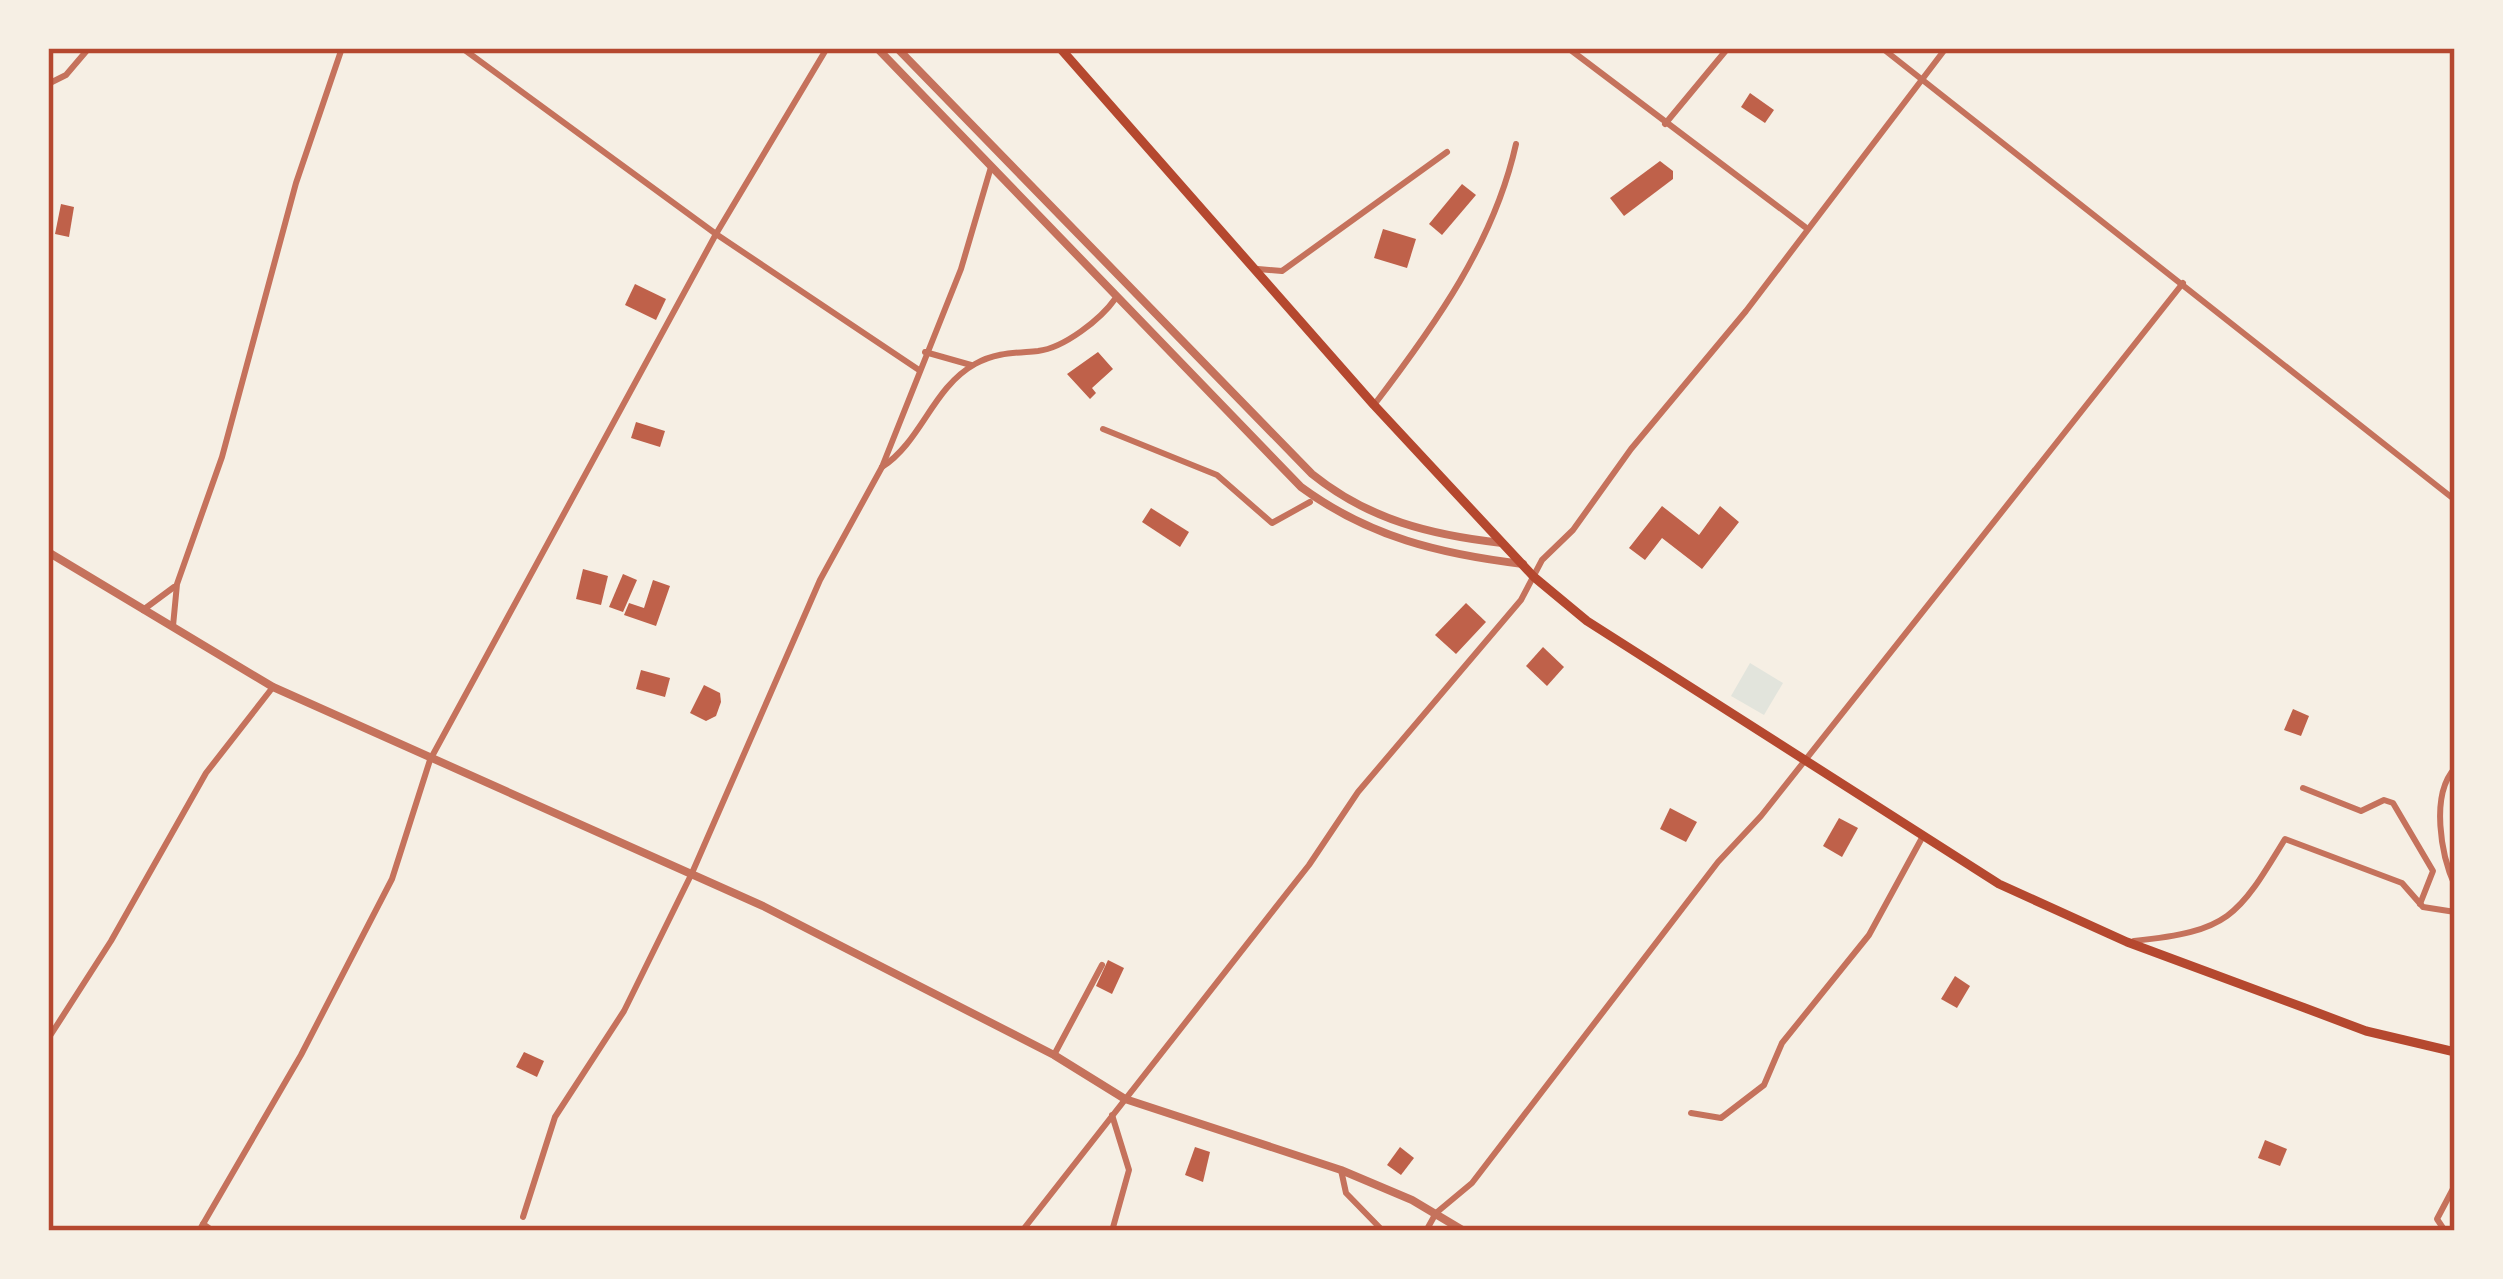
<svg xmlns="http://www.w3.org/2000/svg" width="2503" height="1279" font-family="Ubuntu,sans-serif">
<rect width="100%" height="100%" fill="#f6efe4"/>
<polygon fill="#e2e4dc" points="1750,663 1783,683 1764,715 1731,696"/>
<g fill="#bf614a">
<polygon points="1750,93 1774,110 1765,123 1741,107"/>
<polygon points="1660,161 1673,171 1673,179 1624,216 1610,198"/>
<polygon points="1462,184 1476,195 1442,235 1429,224"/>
<polygon points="61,204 74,207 69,237 55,234"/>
<polygon points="1383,229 1416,239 1407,268 1374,258"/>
<polygon points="635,284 666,299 656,320 625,305"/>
<polygon points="1098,352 1113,369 1092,388 1096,393 1090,399 1067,374"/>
<polygon points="636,422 665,431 660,447 631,438"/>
<polygon points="1662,506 1699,535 1720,506 1739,522 1702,569 1662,538 1645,560 1629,548"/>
<polygon points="1151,508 1189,532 1180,547 1142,522"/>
<polygon points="583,569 608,576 601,605 576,599"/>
<polygon points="623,574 637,580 623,612 609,607"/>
<polygon points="653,580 670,586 656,626 624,615 629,603 644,608"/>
<polygon points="1466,603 1486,622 1456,654 1435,635"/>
<polygon points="1543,647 1564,667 1547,686 1526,666"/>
<polygon points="641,670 670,678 665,697 636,689"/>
<polygon points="704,685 720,693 721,702 716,716 706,721 690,713"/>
<polygon points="2293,709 2309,716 2301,736 2284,730"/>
<polygon points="1670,808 1697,822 1686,842 1660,829"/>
<polygon points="1839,818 1858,828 1842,857 1823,846"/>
<polygon points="1108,960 1124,968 1112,994 1096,986"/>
<polygon points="1955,976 1970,986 1957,1008 1941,999"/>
<polygon points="524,1052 544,1061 537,1077 516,1067"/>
<polygon points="2265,1140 2287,1149 2280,1166 2258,1158"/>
<polygon points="1195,1147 1210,1152 1203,1182 1185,1175"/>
<polygon points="1400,1147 1414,1158 1401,1175 1387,1165"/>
</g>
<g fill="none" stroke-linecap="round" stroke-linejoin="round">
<g stroke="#c5725c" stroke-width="6">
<polyline points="462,48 716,234 919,370"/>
<polyline points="1568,48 1805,227"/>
<polyline points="1882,48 2455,500"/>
<polyline points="48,84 66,75 89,48"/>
<polyline points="1665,124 1728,48"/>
<polyline points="1258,269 1282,271 1447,152"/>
<polyline points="925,352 971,365"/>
<path d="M1374,405C1435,325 1494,243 1516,144"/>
<polyline points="1103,429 1217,475 1272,523 1310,502"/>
<path d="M882,467C922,441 932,388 975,364C996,352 1016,353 1038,351C1064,348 1101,319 1115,299"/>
<polyline points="143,610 174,587"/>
<polyline points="173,626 177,584 222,457 296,183 342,48"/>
<path d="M2455,768C2430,795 2441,855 2455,886"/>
<polyline points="2303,788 2361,811 2384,800 2393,803 2433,871 2420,904"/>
<path d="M2134,941C2229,931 2237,918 2285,839L2402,883L2423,907L2455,912"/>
<polyline points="48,1039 111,941 206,773 273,687"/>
<polyline points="1054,1055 1102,965"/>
<polyline points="1691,1113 1721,1118 1764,1085 1782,1043 1869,935 1923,836"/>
<polyline points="1341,1170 1346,1193 1383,1231"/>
<polyline points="523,1217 555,1117 624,1011 692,873 820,580 882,467 961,269 991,167"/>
<polyline points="203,1224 213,1231"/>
<polyline points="199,1231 301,1055 392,879 430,760 716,234 827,48"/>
<polyline points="1022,1231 1309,865 1358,792 1521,600 1542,560 1573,530 1631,449 1746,311 1946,48"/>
<polyline points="1112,1231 1129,1170 1112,1115"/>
<polyline points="1426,1231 1436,1213 1472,1183 1718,862 1761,816 2183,283"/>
<polyline points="2445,1231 2437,1219 2455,1185"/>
</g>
<g stroke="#c5725c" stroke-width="8">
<path d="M877,48L1301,487C1369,537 1440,554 1523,564"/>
<path d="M897,48L1312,474C1369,520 1431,535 1502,543"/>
<polyline points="48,552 273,687 763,906 1054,1055 1125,1099 1341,1170 1412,1200 1464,1231"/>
</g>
<polyline stroke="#b5482f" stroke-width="9" points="1060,48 1374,405 1534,577 1587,621 1999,884 2127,942 2305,1008 2366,1031 2455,1052"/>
</g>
<rect width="2503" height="1279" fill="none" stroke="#f6efe4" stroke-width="102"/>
<rect x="51" y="51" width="2401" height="1177" fill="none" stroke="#b5482f" stroke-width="4.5"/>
</svg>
